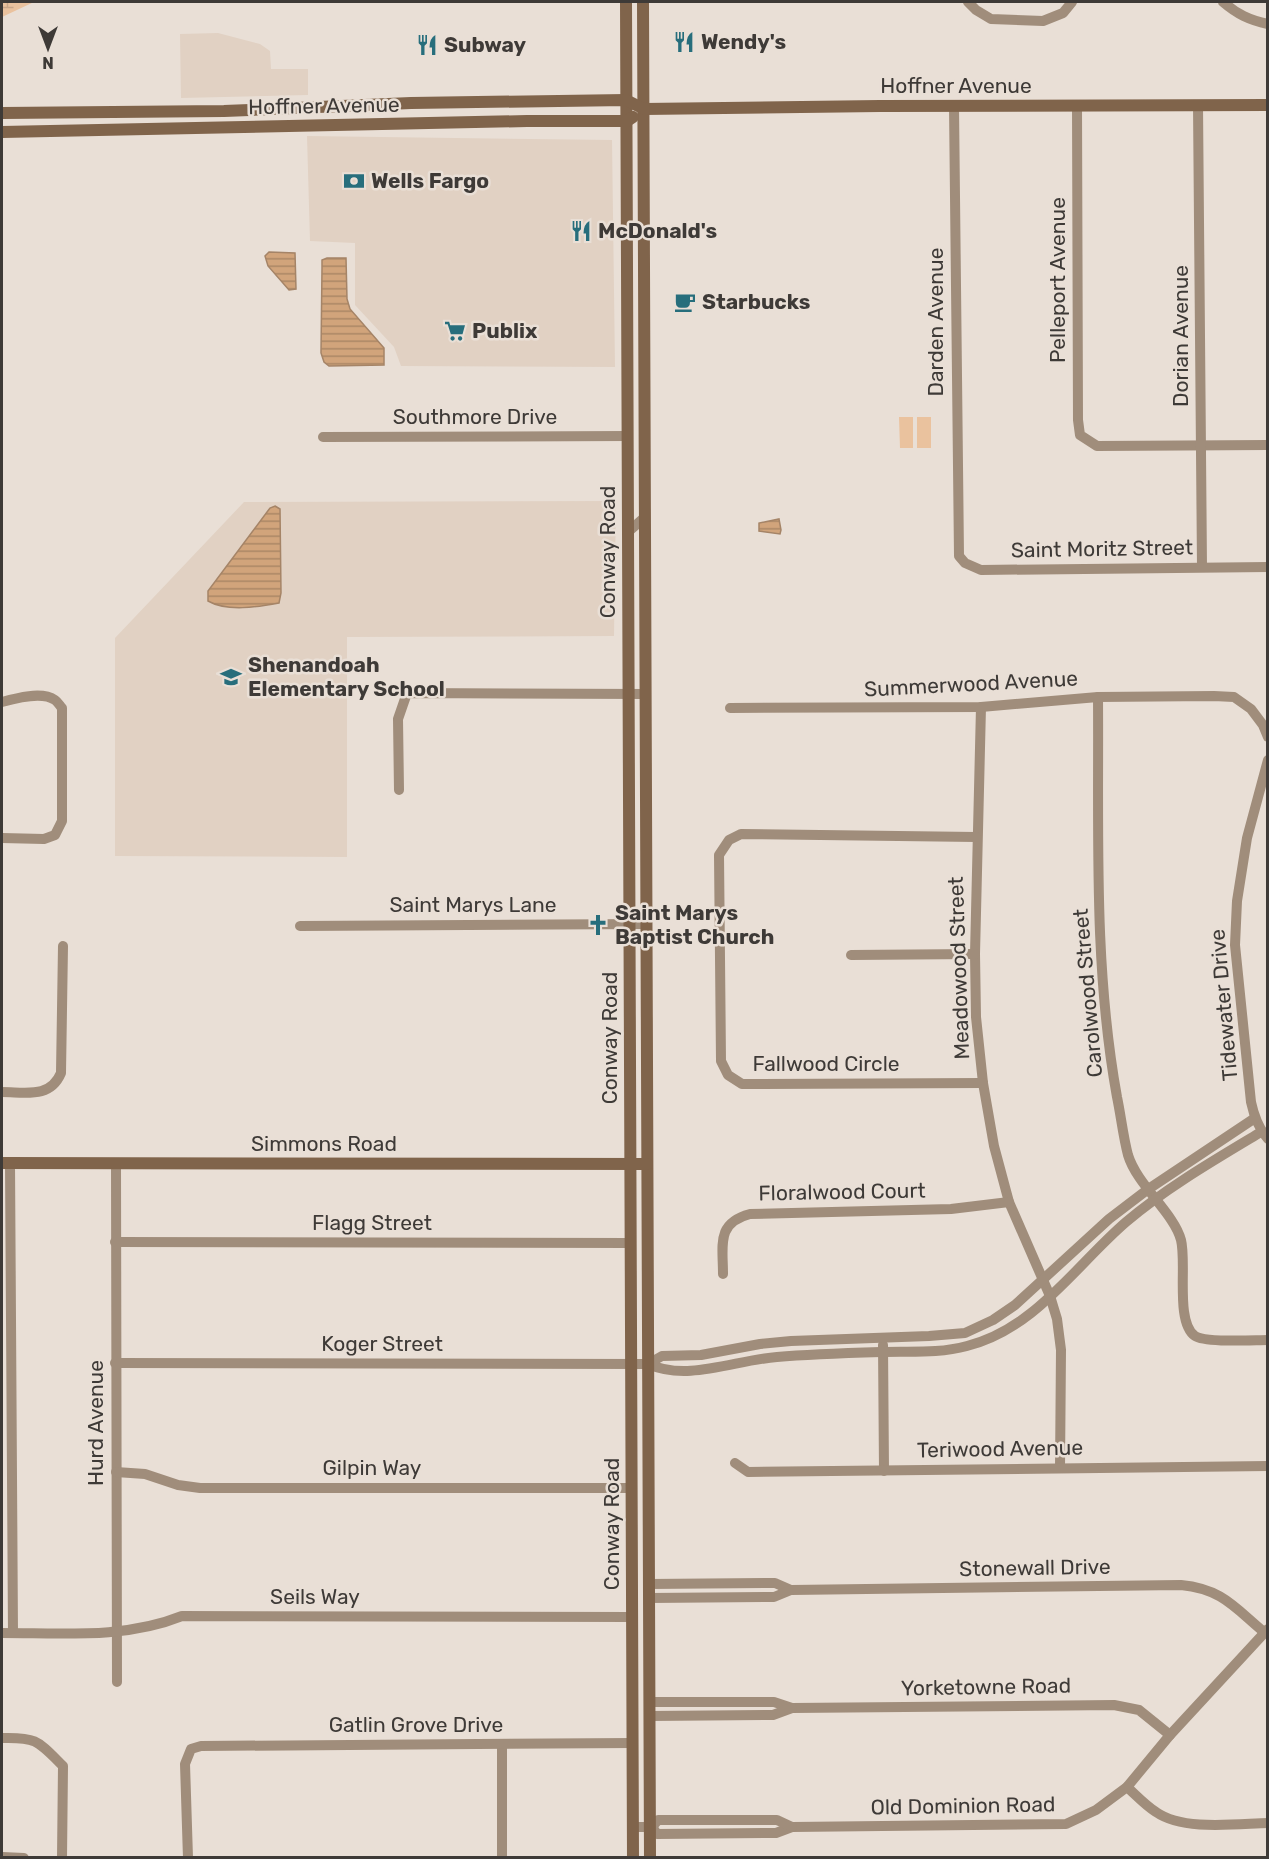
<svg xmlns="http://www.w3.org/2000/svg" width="1269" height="1859" font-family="Rubik,sans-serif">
<defs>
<pattern id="wetland-marsh" width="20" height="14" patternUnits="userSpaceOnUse" patternTransform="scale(1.5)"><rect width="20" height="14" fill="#eac29e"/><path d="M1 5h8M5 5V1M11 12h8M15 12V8" fill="none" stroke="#caa789"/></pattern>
<pattern id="water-rules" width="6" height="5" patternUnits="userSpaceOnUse" patternTransform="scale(1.5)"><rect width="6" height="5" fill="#d1a47b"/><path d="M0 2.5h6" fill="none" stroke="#ab8766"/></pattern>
</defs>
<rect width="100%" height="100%" fill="#e9dfd6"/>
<g fill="#e1d1c3">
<polygon points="218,33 260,44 270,51 271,69 308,69 308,95 181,98 180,34"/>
<polygon points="307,136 612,140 615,367 401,366 394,347 355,305 355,243 310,241"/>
<polygon points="616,501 614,636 347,637 347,857 115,856 115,638 244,502"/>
</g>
<polygon fill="url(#wetland-marsh)" points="2,2 34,2 2,17"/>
<g fill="#eac29e">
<polygon points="899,417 913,417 913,448 900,448"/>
<rect x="917" y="417" width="14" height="31"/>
</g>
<g fill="url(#water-rules)" stroke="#a58467" stroke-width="1.5">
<polygon points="269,252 295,253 296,289 289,290 268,266 265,256"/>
<polygon points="327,258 346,258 347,299 350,309 384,348 384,365 329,366 324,362 321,353 322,268 322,260"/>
<path d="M275,506L280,509L281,593L279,603C258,607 227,612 208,601V591L270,508Z"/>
<polygon points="779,519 781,530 780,534 759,531 759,523"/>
</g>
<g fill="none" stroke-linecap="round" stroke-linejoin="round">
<g stroke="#a08d7b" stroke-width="10">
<polyline points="968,2 976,10 991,19 1043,21 1063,13 1072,2"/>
<path d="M1223,2C1237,14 1249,20 1268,24"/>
<polyline points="1077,105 1078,420 1080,435 1097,446 1268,445"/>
<polyline points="1198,105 1202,567"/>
<polyline points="954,106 959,556 965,563 981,570 1268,567"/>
<polyline points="323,437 628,436"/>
<polyline points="628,532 645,517"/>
<path d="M1098,697C1099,830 1093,965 1117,1097C1121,1116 1123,1136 1128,1155C1137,1185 1174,1213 1181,1240C1187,1263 1175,1322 1195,1336C1205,1343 1253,1340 1268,1340"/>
<path d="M2,702C16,698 42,691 55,700C58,702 60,706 62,708V821L55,835L44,839L2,838"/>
<polyline points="981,707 975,954 976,1017 983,1083 994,1146 1009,1202 1050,1296 1057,1319 1061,1350 1060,1468"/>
<polyline points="730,708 981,707 1098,697 1214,696 1234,697 1251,709 1263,725 1268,737"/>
<path d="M1268,760L1247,838L1237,901L1235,945L1251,1102C1254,1116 1258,1128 1268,1139"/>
<polyline points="399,790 398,719 407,693 646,694"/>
<polyline points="976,837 741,834 729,840 719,855 721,1061 728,1075 742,1084 983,1083"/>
<polyline points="300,926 646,924"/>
<polyline points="851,955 975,954"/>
<path d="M2,1092C25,1092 50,1099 61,1073L63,946"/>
<polyline points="10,1163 13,1633"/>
<polyline points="116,1163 117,1682"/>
<polyline points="115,1242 630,1243"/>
<path d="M723,1274C723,1245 716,1223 750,1214L951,1209L1009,1202"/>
<polyline points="883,1345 884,1471"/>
<path d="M115,1363L648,1364C688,1382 735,1360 777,1357C811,1354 846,1353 881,1352C910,1351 938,1354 967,1346C1035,1329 1075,1266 1126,1222C1166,1188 1216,1159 1261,1132"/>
<polyline points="648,1364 662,1356 701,1355 760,1344 791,1341 929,1336 965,1333 993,1320 1015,1305 1109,1219 1147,1190 1255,1118"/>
<polyline points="735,1463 748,1472 1268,1466"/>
<polyline points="116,1472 145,1474 178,1485 200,1488 631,1488"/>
<polyline points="649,1584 775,1583 791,1590"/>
<path d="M649,1598L774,1597L791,1590L1181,1585C1222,1589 1234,1607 1264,1632"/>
<path d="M2,1633C62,1633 125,1639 182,1616L632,1617"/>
<polyline points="650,1702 774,1702 792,1708 1114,1705 1139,1710 1170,1735"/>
<polyline points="650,1716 773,1715 792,1708"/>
<path d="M2,1738C37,1737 38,1741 63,1766L62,1858"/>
<polyline points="502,1744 502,1858"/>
<path d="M1127,1787C1136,1795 1145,1805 1156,1812C1183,1831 1235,1824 1268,1823"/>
<polyline points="633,1827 652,1827 657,1834 776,1833 792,1827 1066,1824 1096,1810 1127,1787 1170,1735 1268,1629"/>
<polyline points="652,1827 658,1820 777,1820 792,1827"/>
<polyline points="2,1857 24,1858"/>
<polyline points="188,1858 185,1764 191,1749 201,1746 632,1743"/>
</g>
<g stroke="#80644b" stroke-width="12">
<polyline points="626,2 633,1858"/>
<polyline points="643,2 650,1858"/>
<polyline points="2,113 224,111 411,103 626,100 644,109 880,106 1268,105"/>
<polyline points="2,132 527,121 627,121 633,117"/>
<polyline points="2,1163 647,1164"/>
</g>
</g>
<defs>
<symbol id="restaurant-bare" viewBox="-9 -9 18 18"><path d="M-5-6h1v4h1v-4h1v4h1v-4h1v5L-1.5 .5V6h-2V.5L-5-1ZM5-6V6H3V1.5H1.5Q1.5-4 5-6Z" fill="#276e7c" stroke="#e9dfd6" stroke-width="2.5" paint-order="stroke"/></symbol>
<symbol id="bank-bare" viewBox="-9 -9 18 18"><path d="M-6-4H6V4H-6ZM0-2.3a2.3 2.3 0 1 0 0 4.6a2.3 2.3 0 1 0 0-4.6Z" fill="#276e7c" stroke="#e9dfd6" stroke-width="2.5" paint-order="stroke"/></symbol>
<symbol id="cafe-bare" viewBox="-9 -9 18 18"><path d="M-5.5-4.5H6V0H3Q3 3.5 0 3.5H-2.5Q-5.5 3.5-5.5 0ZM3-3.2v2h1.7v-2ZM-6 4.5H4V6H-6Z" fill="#276e7c" stroke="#e9dfd6" stroke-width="2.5" paint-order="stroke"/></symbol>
<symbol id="supermarket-bare" viewBox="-9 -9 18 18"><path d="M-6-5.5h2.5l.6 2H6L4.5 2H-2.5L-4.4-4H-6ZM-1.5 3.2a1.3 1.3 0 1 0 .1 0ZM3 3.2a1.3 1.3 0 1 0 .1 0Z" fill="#276e7c" stroke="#e9dfd6" stroke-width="2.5" paint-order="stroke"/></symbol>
<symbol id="school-bare" viewBox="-9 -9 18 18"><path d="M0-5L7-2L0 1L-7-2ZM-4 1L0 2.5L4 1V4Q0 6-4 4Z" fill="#276e7c" stroke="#e9dfd6" stroke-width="2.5" paint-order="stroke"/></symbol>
<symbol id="church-bare" viewBox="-9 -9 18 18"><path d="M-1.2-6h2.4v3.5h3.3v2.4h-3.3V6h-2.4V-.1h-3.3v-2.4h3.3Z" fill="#276e7c" stroke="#e9dfd6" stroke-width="2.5" paint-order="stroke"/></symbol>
</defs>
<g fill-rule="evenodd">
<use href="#restaurant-bare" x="669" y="27" width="30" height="30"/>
<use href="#restaurant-bare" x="412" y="30" width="30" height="30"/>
<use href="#bank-bare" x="339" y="166" width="30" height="30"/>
<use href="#restaurant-bare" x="566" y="216" width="30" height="30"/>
<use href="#cafe-bare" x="670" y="287" width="30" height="30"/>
<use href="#supermarket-bare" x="440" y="316" width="30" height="30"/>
<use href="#school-bare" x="216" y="662" width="30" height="30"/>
<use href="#church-bare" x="583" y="910" width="30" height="30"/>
</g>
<g text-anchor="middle" stroke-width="5" stroke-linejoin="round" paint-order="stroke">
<g font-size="21" font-weight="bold" fill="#3e3a37" stroke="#e9dfd6" text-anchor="start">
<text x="701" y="49">Wendy's</text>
<text x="444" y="52">Subway</text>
<text x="371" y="188">Wells Fargo</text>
<text x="598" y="238">McDonald's</text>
<text x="702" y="309">Starbucks</text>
<text x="472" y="338">Publix</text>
<text x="248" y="672">Shenandoah<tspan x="248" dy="24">Elementary School</tspan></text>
<text x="615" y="920">Saint Marys<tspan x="615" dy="24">Baptist Church</tspan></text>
</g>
<g font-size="21" fill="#3e3a37" stroke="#e9dfd6">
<text x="956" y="93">Hoffner Avenue</text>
<text transform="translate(324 106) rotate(-1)" y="7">Hoffner Avenue</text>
<text transform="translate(1058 280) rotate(-90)" y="7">Pelleport Avenue</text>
<text transform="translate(936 322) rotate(-90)" y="7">Darden Avenue</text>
<text transform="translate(1181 336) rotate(-90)" y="7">Dorian Avenue</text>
<text x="475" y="424">Southmore Drive</text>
<text transform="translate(1102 549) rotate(-1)" y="7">Saint Moritz Street</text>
<text transform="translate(608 552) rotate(-90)" y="7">Conway Road</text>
<text transform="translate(971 684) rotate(-3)" y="7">Summerwood Avenue</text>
<text x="473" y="912">Saint Marys Lane</text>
<text transform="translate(959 968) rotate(-92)" y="7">Meadowood Street</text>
<text transform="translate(1088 993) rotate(-95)" y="7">Carolwood Street</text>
<text transform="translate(1224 1005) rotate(-95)" y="7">Tidewater Drive</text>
<text transform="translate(610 1038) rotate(-90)" y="7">Conway Road</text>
<text x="826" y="1071">Fallwood Circle</text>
<text x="324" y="1151">Simmons Road</text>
<text transform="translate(842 1192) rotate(-1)" y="7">Floralwood Court</text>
<text x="372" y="1230">Flagg Street</text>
<text x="382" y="1351">Koger Street</text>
<text transform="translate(96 1423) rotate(-90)" y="7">Hurd Avenue</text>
<text transform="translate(1000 1449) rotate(-1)" y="7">Teriwood Avenue</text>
<text x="372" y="1475">Gilpin Way</text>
<text transform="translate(612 1524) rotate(-90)" y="7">Conway Road</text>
<text transform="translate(1035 1568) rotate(-1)" y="7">Stonewall Drive</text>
<text x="315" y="1604">Seils Way</text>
<text transform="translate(986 1687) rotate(-1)" y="7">Yorketowne Road</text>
<text x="416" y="1732">Gatlin Grove Drive</text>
<text transform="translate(963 1806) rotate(-1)" y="7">Old Dominion Road</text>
</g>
</g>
<rect width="1269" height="1859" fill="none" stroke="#3e3a37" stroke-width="6"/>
<g transform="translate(48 48) rotate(180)" stroke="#e9dfd6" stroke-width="4.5" paint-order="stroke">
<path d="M0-4.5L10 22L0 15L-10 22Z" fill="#3e3a37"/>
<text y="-9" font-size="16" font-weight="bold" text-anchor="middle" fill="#3e3a37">N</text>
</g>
</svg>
